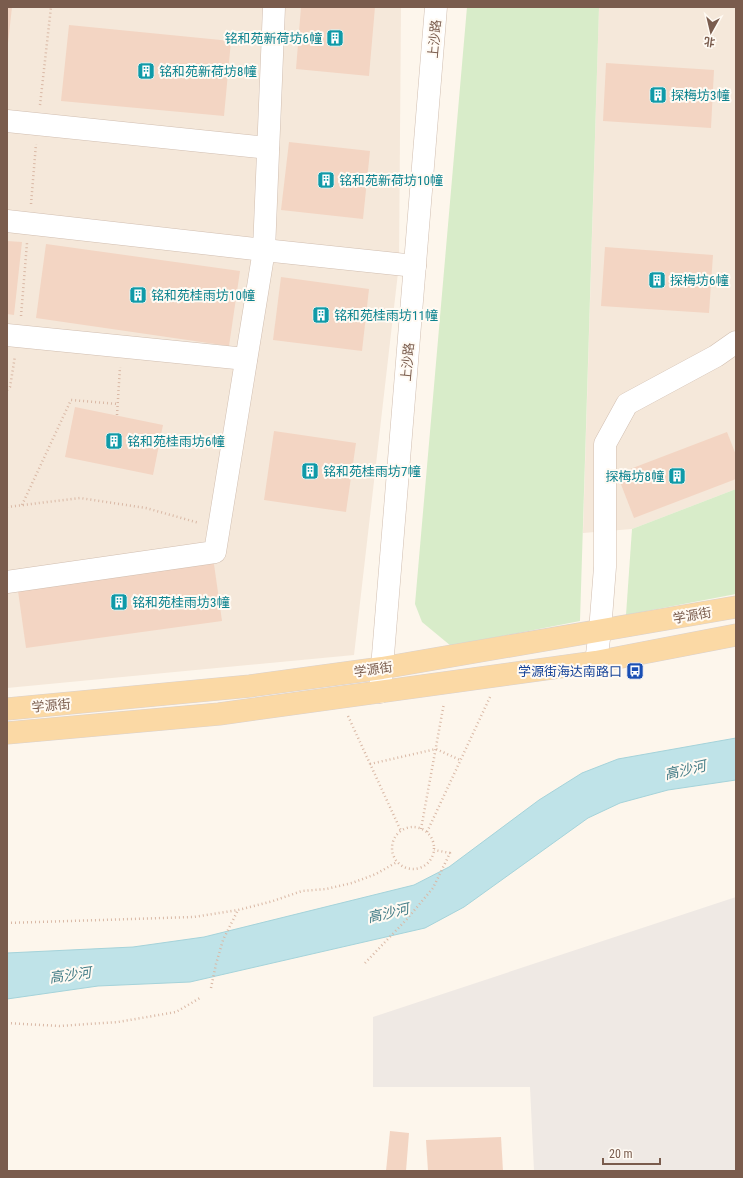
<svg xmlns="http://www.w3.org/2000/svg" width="743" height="1178" font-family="'Roboto Condensed','Noto Sans SC',sans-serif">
<rect width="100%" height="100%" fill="#fdf6ec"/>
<g fill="#f5e8da">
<polygon points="7,7 401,7 399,264 354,655 7,688"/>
<polygon points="599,7 736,7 736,489 632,529 583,533"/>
</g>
<polygon fill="#efe9e4" points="736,897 736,1171 534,1171 530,1087 373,1087 373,1017"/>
<g fill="#d8ecc9">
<polygon points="467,7 599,7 580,621 451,646 422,622 415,604"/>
<polygon points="736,489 736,594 626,615 632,529"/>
</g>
<polygon fill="#bfe3e8" stroke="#a5d3da" points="736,738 736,780 668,790 620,803 588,818 464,907 425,928 190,982 98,986 7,999 7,953 133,947 204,937 414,885 449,867 539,800 582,773 618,759"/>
<g fill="#f3d5c3">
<polygon points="7,7 12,7 8,43 7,43"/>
<polygon points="301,7 375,7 369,76 296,69"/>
<polygon points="69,25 231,41 224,116 61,101"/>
<polygon points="606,63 714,70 711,128 603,121"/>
<polygon points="289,142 370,151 363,219 281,210"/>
<polygon points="7,241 22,242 14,315 7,314"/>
<polygon points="46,244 240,271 229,346 36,318"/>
<polygon points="605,247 713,255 709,313 601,306"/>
<polygon points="281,277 369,289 362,351 273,340"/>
<polygon points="75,407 163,425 153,475 65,457"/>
<polygon points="274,431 356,443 346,512 264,500"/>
<polygon points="727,432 736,455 736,479 634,518 617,474"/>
<polygon points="213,557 222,621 26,648 17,584"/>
<polygon points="390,1131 409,1133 406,1171 386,1171"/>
<polygon points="501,1137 503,1171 428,1171 426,1140"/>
</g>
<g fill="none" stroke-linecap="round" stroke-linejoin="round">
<defs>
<g id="minor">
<polyline points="7,121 268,148"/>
<polyline points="7,221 264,250 274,7"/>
<polyline points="7,335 246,359"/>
<polyline points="7,582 215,552 264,250 415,266"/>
<polyline points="596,662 600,631 605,567 605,444 627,404 716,356 736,342"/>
<polyline points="380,692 436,7"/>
</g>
<g id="major">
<polyline points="7,709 250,686 382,668 736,607"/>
<polyline points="7,733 219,714 596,662 736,635"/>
</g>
</defs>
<use href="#minor" stroke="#d1beb0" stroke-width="23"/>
<use href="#major" stroke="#dad1cd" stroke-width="23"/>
<g stroke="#d9b8a5" stroke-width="2.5" stroke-dasharray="1 3" stroke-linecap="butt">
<polyline points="40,105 51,7"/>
<polyline points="31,204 36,144"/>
<polyline points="21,316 27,243"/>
<polyline points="7,390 10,387 15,356"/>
<polyline points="117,415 120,367"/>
<polyline points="22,505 71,400 118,404"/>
<polyline points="7,507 80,498 146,508 199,523"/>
<polyline points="348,716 401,831"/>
<polyline points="370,764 436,749 460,760"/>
<circle cx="413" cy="848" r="21"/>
<polyline points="421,829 444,703"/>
<polyline points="427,832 490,697"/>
<polyline points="7,923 194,917 238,910 273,901 302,891 326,889 352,883 376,874 397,862"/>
<polyline points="365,963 407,919 433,888 450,853 434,850"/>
<polyline points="211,988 216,964 223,940 238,910"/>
<polyline points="7,1023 59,1026 118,1022 176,1012 200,998"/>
</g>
<use href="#minor" stroke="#fff" stroke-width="22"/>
<use href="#major" stroke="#fbd9a5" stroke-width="22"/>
</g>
<defs>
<symbol id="building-square" viewBox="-11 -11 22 22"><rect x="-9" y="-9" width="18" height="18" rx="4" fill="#0f9aa8" stroke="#fffaf3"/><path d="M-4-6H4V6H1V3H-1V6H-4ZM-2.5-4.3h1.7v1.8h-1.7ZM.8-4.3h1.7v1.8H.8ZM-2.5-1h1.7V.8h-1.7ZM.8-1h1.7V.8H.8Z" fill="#fff"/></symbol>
<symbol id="bus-square" viewBox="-11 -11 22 22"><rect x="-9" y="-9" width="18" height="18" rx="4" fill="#1a4fb4" stroke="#fffaf3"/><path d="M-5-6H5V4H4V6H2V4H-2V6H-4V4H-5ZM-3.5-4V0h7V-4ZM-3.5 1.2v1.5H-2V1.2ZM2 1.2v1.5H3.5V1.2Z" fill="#fff"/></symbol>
</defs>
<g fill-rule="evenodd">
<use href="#building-square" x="325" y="28" width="20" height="20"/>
<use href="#building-square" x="136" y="61" width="20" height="20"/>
<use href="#building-square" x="648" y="85" width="20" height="20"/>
<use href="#building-square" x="316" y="170" width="20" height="20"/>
<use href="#building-square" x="647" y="270" width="20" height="20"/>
<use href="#building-square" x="128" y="285" width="20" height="20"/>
<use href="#building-square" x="311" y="305" width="20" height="20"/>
<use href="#building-square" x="104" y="431" width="20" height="20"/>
<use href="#building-square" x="300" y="461" width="20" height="20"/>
<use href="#building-square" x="667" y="466" width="20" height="20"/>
<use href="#building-square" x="109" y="592" width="20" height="20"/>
<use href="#bus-square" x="625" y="661" width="20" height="20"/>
</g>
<g text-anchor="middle" stroke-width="4" stroke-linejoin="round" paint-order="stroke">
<g font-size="13" fill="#0d838f" stroke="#fffaf3" text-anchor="start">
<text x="322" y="43" text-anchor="end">铭和苑新荷坊6幢</text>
<text x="159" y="76">铭和苑新荷坊8幢</text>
<text x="671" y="100">探梅坊3幢</text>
<text x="339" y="185">铭和苑新荷坊10幢</text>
<text x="670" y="285">探梅坊6幢</text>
<text x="151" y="300">铭和苑桂雨坊10幢</text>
<text x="334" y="320">铭和苑桂雨坊11幢</text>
<text x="127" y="446">铭和苑桂雨坊6幢</text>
<text x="323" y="476">铭和苑桂雨坊7幢</text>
<text x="664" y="481" text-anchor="end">探梅坊8幢</text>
<text x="132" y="607">铭和苑桂雨坊3幢</text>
</g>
<g font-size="13" fill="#7a5c4d" stroke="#fffaf3">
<text transform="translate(434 39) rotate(-85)" y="5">上沙路</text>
<text transform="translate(407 362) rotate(-85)" y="5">上沙路</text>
<text transform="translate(692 615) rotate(-10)" y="5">学源街</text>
<text transform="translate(373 669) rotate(-8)" y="5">学源街</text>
<text transform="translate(51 705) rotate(-5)" y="5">学源街</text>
</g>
<g font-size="13" fill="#164399" stroke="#fffaf3" text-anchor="end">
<text x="622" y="676">学源街海达南路口</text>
</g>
<g font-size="14" font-style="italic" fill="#437c86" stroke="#fffaf3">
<text transform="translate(685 770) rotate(-13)" y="5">高沙河</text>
<text transform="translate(388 913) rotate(-13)" y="5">高沙河</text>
<text transform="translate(70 975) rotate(-8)" y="5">高沙河</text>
</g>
</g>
<rect width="743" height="1178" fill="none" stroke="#7a5c4d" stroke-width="16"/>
<g transform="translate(711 32) rotate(188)" stroke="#fffaf3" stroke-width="3" paint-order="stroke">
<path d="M0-3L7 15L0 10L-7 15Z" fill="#7a5c4d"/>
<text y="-6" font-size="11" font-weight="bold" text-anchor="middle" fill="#7a5c4d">北</text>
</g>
<path d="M603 1158v6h57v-6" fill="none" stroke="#7a5c4d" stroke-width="2"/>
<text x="609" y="1158" font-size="12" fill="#7a5c4d" stroke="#fffaf3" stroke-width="3" paint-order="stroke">20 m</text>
</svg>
